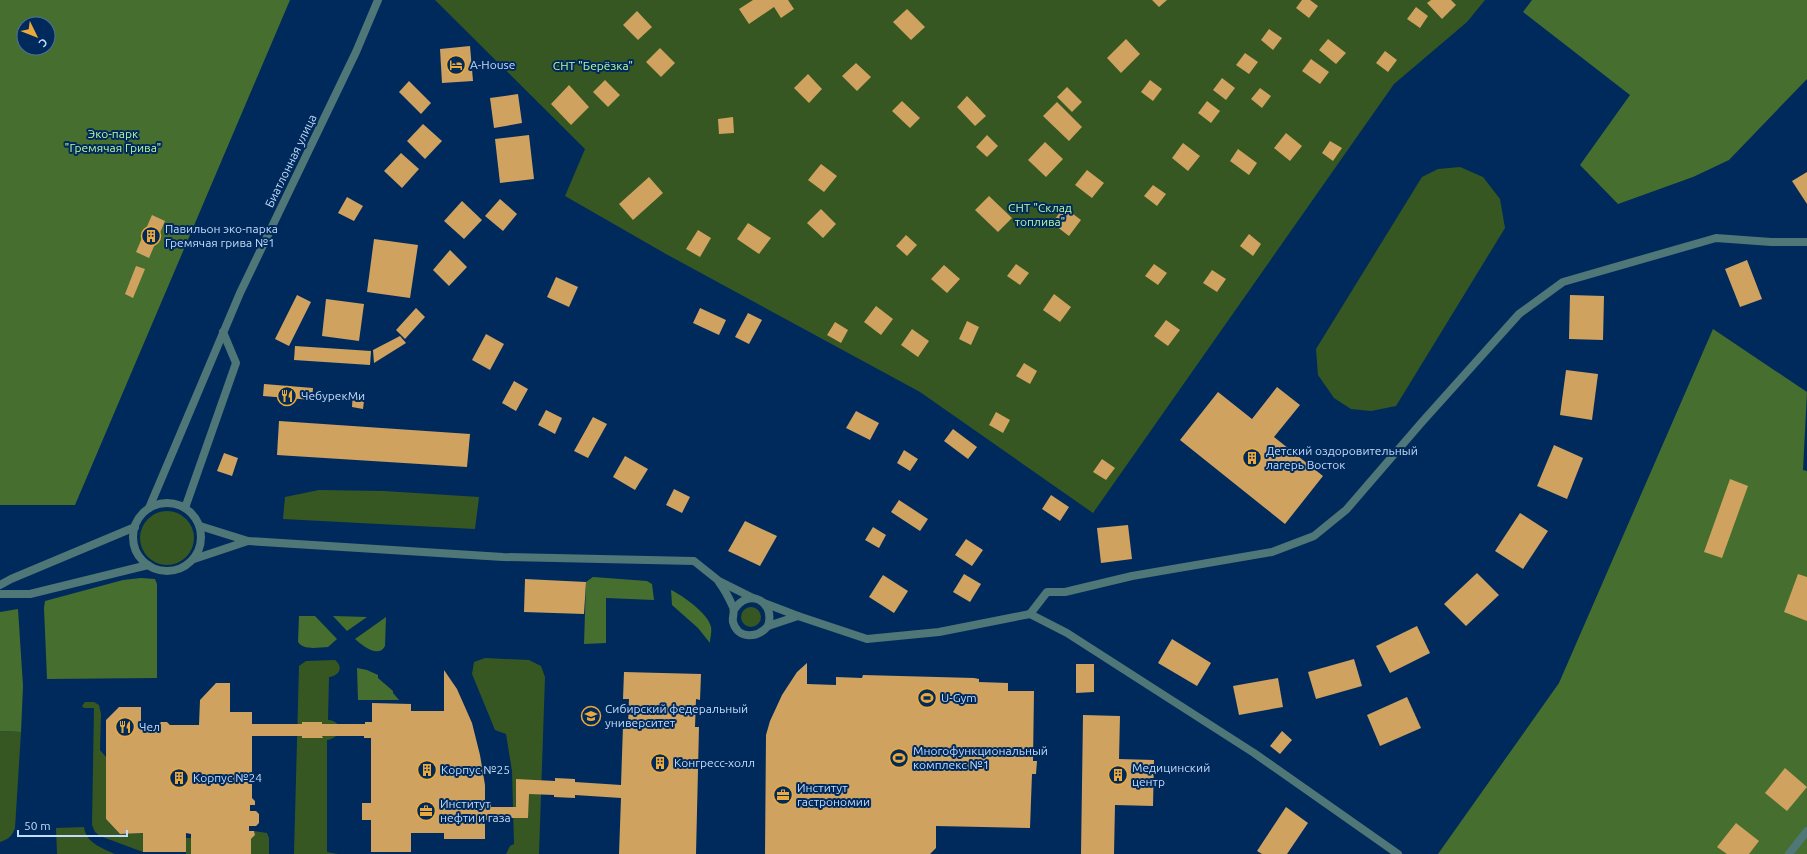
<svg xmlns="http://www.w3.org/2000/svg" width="1807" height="854" font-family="Ubuntu,sans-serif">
<rect width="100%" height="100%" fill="#002a5b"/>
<g fill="#365721">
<polygon points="435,0 1485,0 1467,22 1394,84 1093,513 920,392 666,254 565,196 585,149"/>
<polygon points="1460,167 1483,177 1500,199 1505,228 1396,406 1371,411 1351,409 1334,398 1318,375 1316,349 1422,177 1438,169"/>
<polygon points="319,490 384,491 479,497 475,529 283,519 285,497"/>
<circle cx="167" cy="538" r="27"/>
<circle cx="751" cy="617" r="10"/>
<polygon points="485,658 529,660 541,666 545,677 539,854 506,854 510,846 514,844 512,771 506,734 495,730 472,674 474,662"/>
<path d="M335,660C344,667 339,676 329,677L328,720C344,721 342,738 327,740V852L338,854H294L299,666L306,661Z"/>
<polygon points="85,702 94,702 99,705 101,714 100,750 106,757 106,819 120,834 143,833 143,852 100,836 95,832 92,825 94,708 84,708 82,706"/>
<path d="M0,731L21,732L15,828C12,837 8,839 0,842Z"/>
<path d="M84,827C86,843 102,848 115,854H57L56,828Z"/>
<polygon points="254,831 267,833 269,838 269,854 251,854 251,839 255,835"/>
<rect x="186" y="838" width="5" height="16"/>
</g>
<g fill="#466e2f" fill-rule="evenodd">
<path d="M0,0H290L75,505H0ZM24,24H48V48H24Z"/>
<polygon points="1532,0 1807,0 1807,79 1729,160 1693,177 1618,204 1580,165 1630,95 1523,12"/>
<polygon points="1713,329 1807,392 1803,470 1807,471 1807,854 1438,854 1559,683"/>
<polygon points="593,577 647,581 652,584 654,600 606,598 606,643 584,644 586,582"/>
<polygon points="141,578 155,579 157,584 157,678 47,679 44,608 45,601 123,580"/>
<path d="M671,590C682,595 709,614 711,627C712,632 710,638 710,643L698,628L672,605Z"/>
<polygon points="18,609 23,686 21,732 0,731 0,612"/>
<path d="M299,616H315L337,639L328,647C319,647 304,651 298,642Z"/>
<polygon points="333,616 367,617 347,631"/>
<path d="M386,617L385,646C378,659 362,645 355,639Z"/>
<polygon points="357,668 367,670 378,675 378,678 393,691 393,693 399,700 358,700"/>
</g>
<g fill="#cfa260">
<polygon points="753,0 788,0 794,9 781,18 774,7 749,24 739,9"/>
<polygon points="1152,0 1167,0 1159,7"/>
<polygon points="1302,0 1310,0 1318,6 1309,18 1296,8"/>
<polygon points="1431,0 1451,0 1456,5 1442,19 1427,3"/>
<polygon points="1416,7 1428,16 1420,28 1407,19"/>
<polygon points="907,9 925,27 911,40 893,22"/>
<polygon points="637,11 652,27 638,40 623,25"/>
<polygon points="1269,29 1282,38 1273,50 1261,40"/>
<polygon points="1126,39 1140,54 1121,73 1107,58"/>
<polygon points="1328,39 1346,53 1336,64 1319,50"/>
<polygon points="470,46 473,81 442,83 440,49"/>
<polygon points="660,48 675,63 661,77 646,62"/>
<polygon points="1385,51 1397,60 1388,72 1376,63"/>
<polygon points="1245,53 1258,62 1249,74 1236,65"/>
<polygon points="1311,59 1329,72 1320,84 1302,71"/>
<polygon points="856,63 871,77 857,91 842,76"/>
<polygon points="808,74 822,89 809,103 794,88"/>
<polygon points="1222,78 1235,88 1226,100 1213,90"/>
<polygon points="605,80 620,95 608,107 593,92"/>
<polygon points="1150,80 1162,89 1153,101 1141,92"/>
<polygon points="409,81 431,103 421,114 399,92"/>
<polygon points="569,85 589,107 571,125 551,104"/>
<polygon points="1067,87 1082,102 1072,112 1057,97"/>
<polygon points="1260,88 1271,96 1262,108 1251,99"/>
<polygon points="518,94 522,123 494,128 490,98"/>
<polygon points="967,96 986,116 975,126 957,107"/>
<polygon points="902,101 920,118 910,128 892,111"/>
<polygon points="1207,101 1220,111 1211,123 1198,113"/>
<polygon points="1057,102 1082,127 1069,141 1043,116"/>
<polygon points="733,117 734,133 719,134 718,119"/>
<polygon points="423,124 442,141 425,159 407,141"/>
<polygon points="1286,133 1302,146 1290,161 1274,148"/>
<polygon points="529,135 534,179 500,183 495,139"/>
<polygon points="987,135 998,146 987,157 976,147"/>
<polygon points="1330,141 1342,148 1333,161 1322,153"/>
<polygon points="1045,142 1063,159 1046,177 1028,160"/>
<polygon points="1183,143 1200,156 1188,171 1172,158"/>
<polygon points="1238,149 1257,163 1249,175 1230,161"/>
<polygon points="401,153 419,169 402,188 384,171"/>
<polygon points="821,164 837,176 824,192 808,180"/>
<polygon points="1087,170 1104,183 1092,198 1075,185"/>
<polygon points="1807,172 1807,204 1792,181"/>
<polygon points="649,177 663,193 633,220 619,204"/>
<polygon points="1153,185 1166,194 1157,206 1144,196"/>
<polygon points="989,196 1012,218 998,232 975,210"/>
<polygon points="347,197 363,206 354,221 338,213"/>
<polygon points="500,199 517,214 503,231 485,216"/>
<polygon points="462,201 482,220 464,239 444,221"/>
<polygon points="1064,207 1081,220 1069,236 1052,223"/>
<polygon points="821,209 836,224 823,238 807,223"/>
<polygon points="152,215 165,221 149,258 136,252"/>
<polygon points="748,223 771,238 759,254 737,239"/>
<polygon points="698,230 711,238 700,257 686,249"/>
<polygon points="1249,234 1261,244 1253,256 1240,246"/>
<polygon points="906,235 917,245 907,256 896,246"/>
<polygon points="374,239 418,245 410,298 367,292"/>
<polygon points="450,250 467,267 449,286 433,270"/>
<polygon points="1747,260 1762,299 1740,307 1725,269"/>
<polygon points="1016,264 1029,273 1020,285 1007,276"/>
<polygon points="1154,264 1167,273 1158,285 1145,276"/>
<polygon points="944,265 960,279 947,293 931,279"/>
<polygon points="136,266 145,269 133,298 125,294"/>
<polygon points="1212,270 1226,279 1217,292 1203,283"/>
<polygon points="556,277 578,287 569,307 547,297"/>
<polygon points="1054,294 1071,307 1060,322 1043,310"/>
<polygon points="297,295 311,302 289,346 275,339"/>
<polygon points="1570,295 1604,296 1603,340 1569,339"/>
<polygon points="326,299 364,304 359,341 322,336"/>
<polygon points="876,306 893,319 881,335 864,322"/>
<polygon points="416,308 425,317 405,339 396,330"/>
<polygon points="700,308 726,320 719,335 693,323"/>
<polygon points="748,313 762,320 749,344 735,337"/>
<polygon points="1166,320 1180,330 1168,346 1154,336"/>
<polygon points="967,321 979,327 971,345 959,339"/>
<polygon points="835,322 848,330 841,343 827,335"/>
<polygon points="912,329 929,341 918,357 901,345"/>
<polygon points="486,334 504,344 490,370 472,360"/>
<polygon points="400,336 406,343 374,363 373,350"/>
<polygon points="295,346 371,351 370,365 294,360"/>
<polygon points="1024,363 1037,371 1030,384 1016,376"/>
<polygon points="1566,370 1598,374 1592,420 1560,415"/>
<polygon points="514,381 528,389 516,411 502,403"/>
<polygon points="264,384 313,388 312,400 263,396"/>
<polygon points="1277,387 1300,405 1274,437 1323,476 1285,524 1180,440 1218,392 1252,419"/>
<polygon points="353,392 365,393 363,409 352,407"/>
<polygon points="546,410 562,418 555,434 538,425"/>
<polygon points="856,411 879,423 870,440 846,428"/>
<polygon points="996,412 1010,420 1003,433 989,425"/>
<polygon points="593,417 607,424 588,458 574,451"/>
<polygon points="279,421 470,434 467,467 277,455"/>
<polygon points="953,429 977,447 968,459 944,441"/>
<polygon points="1554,445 1583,458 1567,499 1537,486"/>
<polygon points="904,450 918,459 910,471 897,463"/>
<polygon points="224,453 238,458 232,476 217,471"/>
<polygon points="625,456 648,469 635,490 613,477"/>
<polygon points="1102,459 1115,468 1106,480 1093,472"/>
<polygon points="1730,479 1748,486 1722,558 1704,552"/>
<polygon points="674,489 690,497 682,513 666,505"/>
<polygon points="1051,495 1069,507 1060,521 1042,509"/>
<polygon points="899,500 928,519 920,531 891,512"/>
<polygon points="1520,513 1548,531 1523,569 1495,551"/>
<polygon points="745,521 777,536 760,566 728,551"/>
<polygon points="1128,525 1132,559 1101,563 1097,528"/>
<polygon points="873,527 886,535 879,548 865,540"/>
<polygon points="966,539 983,550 972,566 955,555"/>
<polygon points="1477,573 1499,595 1466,626 1444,604"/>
<polygon points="964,574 981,584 970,602 953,592"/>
<polygon points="1798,574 1807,577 1807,621 1784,612"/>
<polygon points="883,575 908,591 894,613 869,597"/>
<polygon points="525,579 586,582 584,614 524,612"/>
<polygon points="1417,626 1430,653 1390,673 1376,646"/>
<polygon points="1172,639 1211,663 1197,686 1158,663"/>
<polygon points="1354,659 1362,686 1316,699 1308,672"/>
<polygon points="807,663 807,684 836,685 836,677 862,678 863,675 974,678 979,679 979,682 1008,683 1008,691 1034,691 1033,761 1037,761 1036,774 1032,774 1030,828 936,826 936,848 930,854 765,854 766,735 770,721 782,695 797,672"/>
<polygon points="1076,664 1094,664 1094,692 1076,693"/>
<polygon points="444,670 457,689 472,723 480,755 485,785 485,803 491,803 491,807 516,807 516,779 555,781 555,778 575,779 575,782 621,785 623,726 628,726 629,699 623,699 624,672 701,674 700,700 696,699 695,727 699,727 696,854 619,854 621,798 575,795 575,798 554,797 554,795 529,794 528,818 491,818 491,820 485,820 485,839 444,839 444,833 411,833 411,852 371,852 371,820 362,820 362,803 371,803 371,738 364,738 364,736 322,736 323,738 302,738 302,736 252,736 252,798 255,801 255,805 250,805 250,811 256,811 259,814 259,823 256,826 249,826 249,831 254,831 255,835 251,839 251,854 191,854 191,834 186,833 186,852 143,852 143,833 120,834 106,819 106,720 119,707 141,707 141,725 158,725 161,722 167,722 170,725 199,725 200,700 216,683 230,683 230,712 252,712 252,724 302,724 302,722 322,722 322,724 365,724 365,722 372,722 372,703 411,704 411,711 444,711"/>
<polygon points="1278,678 1283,707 1239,715 1233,686"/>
<polygon points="1407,697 1421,728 1380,746 1367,715"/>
<polygon points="1083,715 1120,716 1119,759 1154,760 1153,806 1115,805 1114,854 1081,854"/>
<polygon points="1282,731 1292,740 1280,754 1270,746"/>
<polygon points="1785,768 1807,787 1787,811 1765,793"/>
<polygon points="1286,807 1308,823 1287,854 1262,854 1257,851"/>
<polygon points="1736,823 1759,841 1749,854 1727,854 1717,847"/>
</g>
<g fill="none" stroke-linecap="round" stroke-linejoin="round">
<g stroke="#4f7777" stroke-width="8">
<circle cx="167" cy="537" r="34"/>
<polyline points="149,508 240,293 356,52 378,0"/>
<polyline points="185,508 236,363 223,332"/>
<polyline points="248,541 503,557 694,561 719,581 753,598"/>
<polyline points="194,559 248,541 200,526"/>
<path d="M719,582C725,590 729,598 733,607C735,612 732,617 733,622C738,640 758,638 768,626C776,601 748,587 734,610"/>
<polyline points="0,585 11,579 135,527"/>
<polyline points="0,594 30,594 148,565"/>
<polyline points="764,603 798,616 867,639 939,632 1030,614 1067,633 1254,753 1398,854"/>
<polyline points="1030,614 1047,592 1065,592 1132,576 1272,552 1314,536 1346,510 1422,422 1519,314 1563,282 1716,238 1771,242 1807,242"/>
<polyline points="768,626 798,616"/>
<polyline points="1789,854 1807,831"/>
</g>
</g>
<defs>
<symbol id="hotel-ring" viewBox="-11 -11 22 22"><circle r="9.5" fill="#002a5b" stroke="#eca93b" stroke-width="1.5"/><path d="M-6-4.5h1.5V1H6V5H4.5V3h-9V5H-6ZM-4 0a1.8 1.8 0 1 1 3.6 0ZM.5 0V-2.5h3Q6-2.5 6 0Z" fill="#eca93b"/></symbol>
<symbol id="building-ring" viewBox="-11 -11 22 22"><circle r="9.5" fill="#002a5b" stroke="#eca93b" stroke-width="1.5"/><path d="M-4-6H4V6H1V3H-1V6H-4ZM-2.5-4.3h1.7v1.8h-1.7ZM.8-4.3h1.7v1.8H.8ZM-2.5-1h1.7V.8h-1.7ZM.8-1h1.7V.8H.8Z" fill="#eca93b"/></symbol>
<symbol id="restaurant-ring" viewBox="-11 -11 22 22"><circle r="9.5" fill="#002a5b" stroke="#eca93b" stroke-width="1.5"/><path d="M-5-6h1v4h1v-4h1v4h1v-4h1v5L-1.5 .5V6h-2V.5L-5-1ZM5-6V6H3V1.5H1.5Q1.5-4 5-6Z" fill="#eca93b"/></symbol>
<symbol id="stadium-ring" viewBox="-11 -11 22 22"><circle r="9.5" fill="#002a5b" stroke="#eca93b" stroke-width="1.5"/><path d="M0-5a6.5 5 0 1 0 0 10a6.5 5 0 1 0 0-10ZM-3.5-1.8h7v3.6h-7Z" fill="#eca93b"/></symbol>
<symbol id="university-ring" viewBox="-11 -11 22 22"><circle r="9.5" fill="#002a5b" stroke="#eca93b" stroke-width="1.5"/><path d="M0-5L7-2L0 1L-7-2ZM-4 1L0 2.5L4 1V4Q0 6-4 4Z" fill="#eca93b"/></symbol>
<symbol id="office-ring" viewBox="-11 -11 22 22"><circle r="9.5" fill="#002a5b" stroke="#eca93b" stroke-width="1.5"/><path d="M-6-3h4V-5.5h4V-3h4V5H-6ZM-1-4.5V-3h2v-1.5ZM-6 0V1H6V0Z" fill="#eca93b"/></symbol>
</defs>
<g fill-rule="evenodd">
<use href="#hotel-ring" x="445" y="54" width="22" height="22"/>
<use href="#building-ring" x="140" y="225" width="22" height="22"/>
<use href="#restaurant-ring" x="276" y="385" width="22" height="22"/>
<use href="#building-ring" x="1241" y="447" width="22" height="22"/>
<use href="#stadium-ring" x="916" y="687" width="22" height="22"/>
<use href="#university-ring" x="580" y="705" width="22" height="22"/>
<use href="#restaurant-ring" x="114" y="716" width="22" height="22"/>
<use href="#stadium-ring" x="888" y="747" width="22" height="22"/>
<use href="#building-ring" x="649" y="752" width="22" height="22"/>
<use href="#building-ring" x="416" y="759" width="22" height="22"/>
<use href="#building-ring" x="1107" y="764" width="22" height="22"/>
<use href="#building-ring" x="168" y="767" width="22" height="22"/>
<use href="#office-ring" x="772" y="784" width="22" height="22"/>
<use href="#office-ring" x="415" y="800" width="22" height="22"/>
</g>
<g text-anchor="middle" stroke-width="4" stroke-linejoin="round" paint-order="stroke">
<g font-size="12" fill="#c4dbfa" stroke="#002a5b" text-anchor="start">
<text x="470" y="69">A-House</text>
<text x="165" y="233">Павильон эко-парка<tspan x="165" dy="14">Гремячая грива №1</tspan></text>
<text x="301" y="400">ЧебурекМи</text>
<text x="1266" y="455">Детский оздоровительный<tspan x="1266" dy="14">лагерь Восток</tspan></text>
<text x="941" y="702">U-Gym</text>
<text x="605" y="713">Сибирский федеральный<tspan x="605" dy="14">университет</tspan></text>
<text x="139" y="731">Чел</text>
<text x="913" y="755">Многофункциональный<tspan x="913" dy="14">комплекс №1</tspan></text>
<text x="674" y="767">Конгресс-холл</text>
<text x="1132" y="772">Медицинский<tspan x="1132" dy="14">центр</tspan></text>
<text x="441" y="774">Корпус №25</text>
<text x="193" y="782">Корпус №24</text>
<text x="797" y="792">Институт<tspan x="797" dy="14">гастрономии</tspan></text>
<text x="440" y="808">Институт<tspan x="440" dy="14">нефти и газа</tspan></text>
</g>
<g font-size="12" fill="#bbf69b" stroke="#002a5b">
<text x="593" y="70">СНТ "Берёзка"</text>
<text x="113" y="138">Эко-парк<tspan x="113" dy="14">"Гремячая Грива"</tspan></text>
<text x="1040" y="212">СНТ "Склад<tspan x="1040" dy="14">топлива"</tspan></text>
</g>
<g font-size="12" fill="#c4dbfa" stroke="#002a5b">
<text transform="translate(291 161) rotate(-64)" y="4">Биатлонная улица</text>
</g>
</g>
<g transform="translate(36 36) rotate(133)"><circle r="19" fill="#002a5b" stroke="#4e719b"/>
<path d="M0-3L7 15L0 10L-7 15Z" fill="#eca93b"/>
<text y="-6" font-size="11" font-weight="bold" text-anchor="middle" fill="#c4dbfa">С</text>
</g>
<path d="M18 830v6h109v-6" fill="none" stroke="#c4dbfa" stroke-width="2"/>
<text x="24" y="830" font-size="12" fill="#c4dbfa" stroke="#002a5b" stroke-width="3" paint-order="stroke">50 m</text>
</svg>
